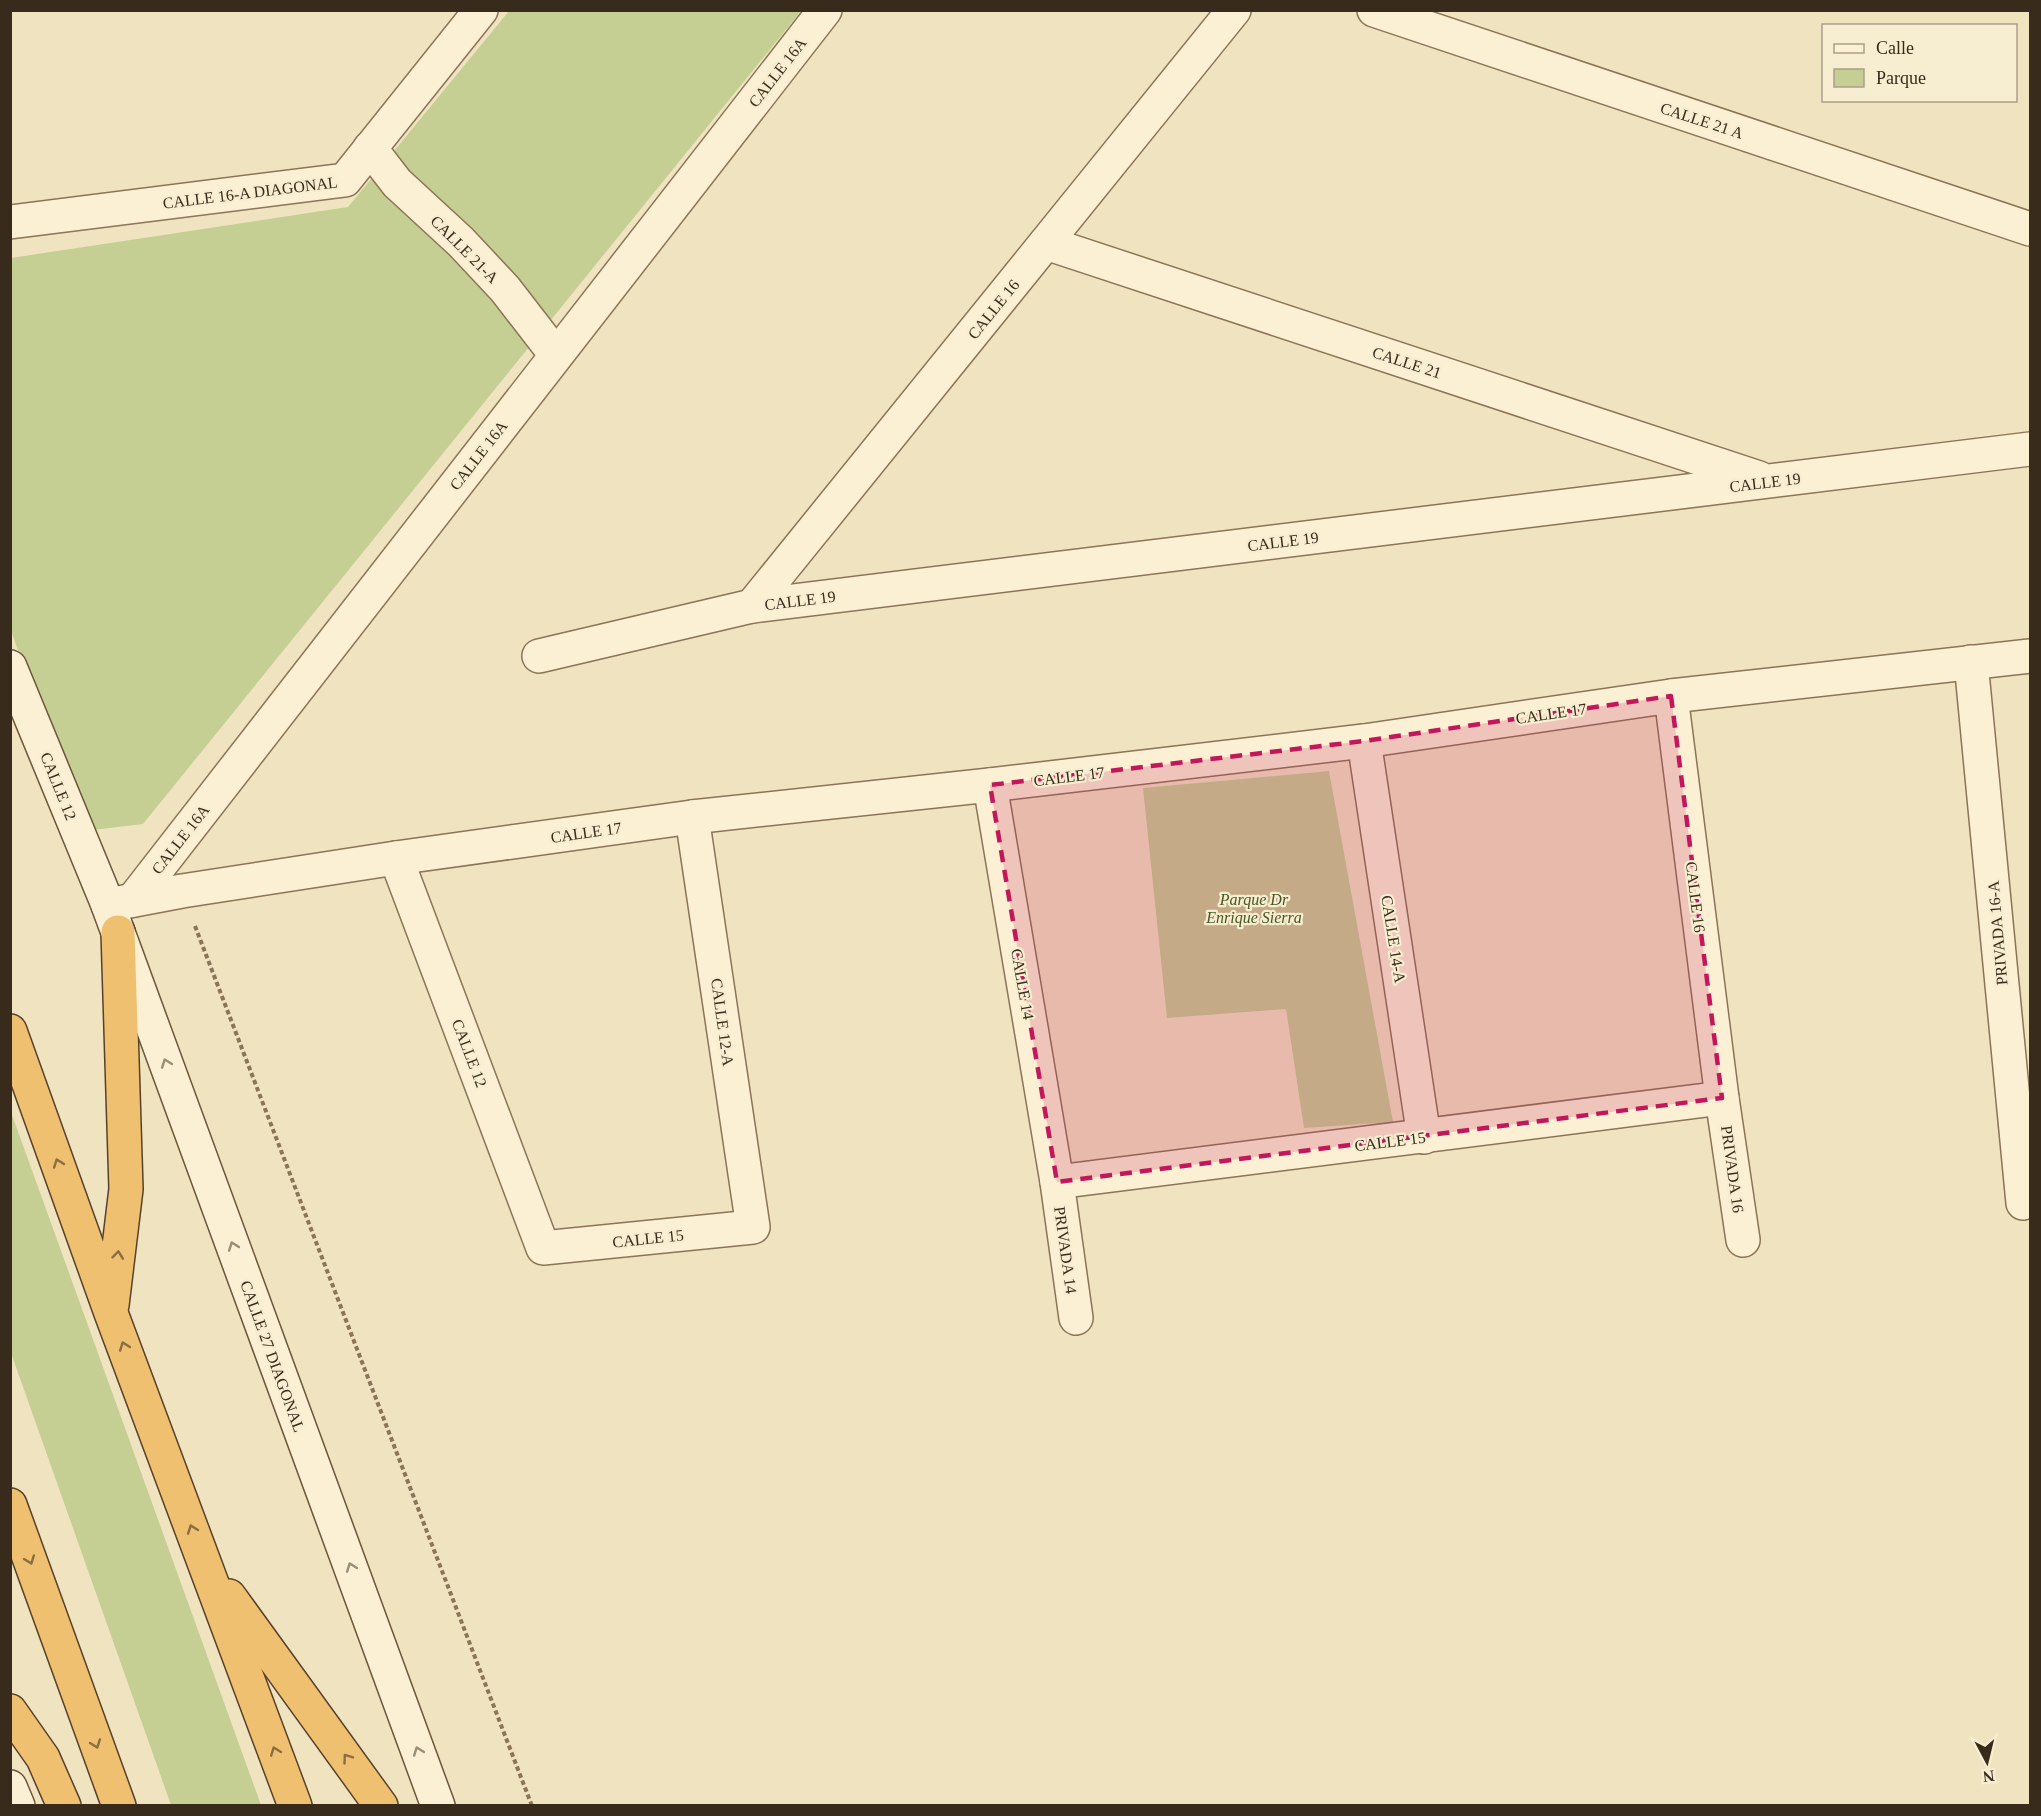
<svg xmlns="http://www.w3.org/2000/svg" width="2041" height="1816" font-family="Georgia,serif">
<rect width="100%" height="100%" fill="#f0e3c0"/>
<g fill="#c6cf93">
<polygon points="509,11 801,11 143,824 84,831 11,631 11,258 348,207"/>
<polygon points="1329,771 1393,1122 1304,1128 1286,1009 1167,1018 1143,788"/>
<polygon points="11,1112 261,1805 171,1805 11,1353"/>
</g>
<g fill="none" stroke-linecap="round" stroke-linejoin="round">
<defs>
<g id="minor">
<polyline points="1374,10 2030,229"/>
<polyline points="370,148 397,183 461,242 505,289 556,355"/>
<polyline points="10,222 345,180 481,10"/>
<polyline points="1046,243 1759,478"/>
<polyline points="752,606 1234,10"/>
<polyline points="539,656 752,606 2030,449"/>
<polyline points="1971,662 2023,1203"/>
<polyline points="1671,696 1722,1098 1743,1240"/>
<polyline points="1364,741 1424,1137"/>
<polyline points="990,785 1057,1182 1076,1318"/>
<polyline points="396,858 543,1248 753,1227 692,817"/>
<polyline points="133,900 825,10"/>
<polyline points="108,905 182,891 396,858 692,817 990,785 1364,741 1671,696 2030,656"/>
<polyline points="1057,1182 1722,1098"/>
</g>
<g id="secondary">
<polyline points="10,667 108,905 438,1806"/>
<polyline points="10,1787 18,1806"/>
</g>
<g id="trunk">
<polyline points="10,1031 111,1313 295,1806"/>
<polyline points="112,1305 126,1189 118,932"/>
<polyline points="10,1505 119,1806"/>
<polyline points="229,1596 381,1806"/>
<polyline points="10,1711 43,1758 64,1806"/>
</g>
</defs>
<use href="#minor" stroke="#8b7457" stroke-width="36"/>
<use href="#secondary" stroke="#6c553a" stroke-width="36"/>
<use href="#trunk" stroke="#58412b" stroke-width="36"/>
<polyline stroke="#8b7457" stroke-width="4" stroke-dasharray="4.5 3" stroke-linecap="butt" points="195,926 532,1806"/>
<use href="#minor" stroke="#fbf0d4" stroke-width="33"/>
<use href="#secondary" stroke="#fbf0d4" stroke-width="33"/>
<use href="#trunk" stroke="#eec070" stroke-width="33"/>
</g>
<defs><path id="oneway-chevron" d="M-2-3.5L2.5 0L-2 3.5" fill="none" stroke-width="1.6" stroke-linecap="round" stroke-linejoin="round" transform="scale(1.5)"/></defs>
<g stroke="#9a8e78">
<use href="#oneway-chevron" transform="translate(166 1063) rotate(-110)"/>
<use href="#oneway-chevron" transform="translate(233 1246) rotate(-110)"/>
<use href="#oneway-chevron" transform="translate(351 1567) rotate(-110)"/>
<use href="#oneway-chevron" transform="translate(418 1751) rotate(-110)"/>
</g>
<g stroke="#8a6e42">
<use href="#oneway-chevron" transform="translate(58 1163) rotate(-110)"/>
<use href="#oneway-chevron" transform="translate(118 1255) rotate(-83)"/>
<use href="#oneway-chevron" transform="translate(124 1346) rotate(-110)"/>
<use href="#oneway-chevron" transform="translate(192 1529) rotate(-110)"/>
<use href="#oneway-chevron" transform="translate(30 1560) rotate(70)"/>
<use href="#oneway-chevron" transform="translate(96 1744) rotate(70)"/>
<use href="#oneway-chevron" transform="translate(275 1751) rotate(-111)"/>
<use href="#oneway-chevron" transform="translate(347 1758) rotate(-126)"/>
</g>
<path fill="#c2185b" fill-opacity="0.2" stroke="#c2185b" stroke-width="4.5" stroke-dasharray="12 8" stroke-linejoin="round" d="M1671,696L1722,1098L1057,1182L990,785L1364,741Z"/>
<g text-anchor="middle" stroke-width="4.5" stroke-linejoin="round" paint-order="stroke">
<g font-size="16" fill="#392b1c" stroke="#f7edd0">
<text transform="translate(777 72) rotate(-52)" y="6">CALLE 16A</text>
<text transform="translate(1702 120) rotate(18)" y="6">CALLE 21 A</text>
<text transform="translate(250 192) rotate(-7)" y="6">CALLE 16-A DIAGONAL</text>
<text transform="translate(465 249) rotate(45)" y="6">CALLE 21-A</text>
<text transform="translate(993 309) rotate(-51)" y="6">CALLE 16</text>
<text transform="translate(1407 362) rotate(18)" y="6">CALLE 21</text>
<text transform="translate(478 455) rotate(-52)" y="6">CALLE 16A</text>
<text transform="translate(1765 482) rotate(-7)" y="6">CALLE 19</text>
<text transform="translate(1283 541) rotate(-7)" y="6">CALLE 19</text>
<text transform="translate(800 600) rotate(-7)" y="6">CALLE 19</text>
<text transform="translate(1551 713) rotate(-8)" y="6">CALLE 17</text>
<text transform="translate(1069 776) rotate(-7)" y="6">CALLE 17</text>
<text transform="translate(59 786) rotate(68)" y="6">CALLE 12</text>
<text transform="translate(586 832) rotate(-8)" y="6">CALLE 17</text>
<text transform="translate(180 839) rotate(-52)" y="6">CALLE 16A</text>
<text transform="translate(1696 897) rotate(83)" y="6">CALLE 16</text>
<text transform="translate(1997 933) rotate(-95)" y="6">PRIVADA 16-A</text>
<text transform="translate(1394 939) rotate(81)" y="6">CALLE 14-A</text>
<text transform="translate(1023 984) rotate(80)" y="6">CALLE 14</text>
<text transform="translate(723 1022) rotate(82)" y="6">CALLE 12-A</text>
<text transform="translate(470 1053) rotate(69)" y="6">CALLE 12</text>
<text transform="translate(1390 1141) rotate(-7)" y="6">CALLE 15</text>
<text transform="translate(1733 1169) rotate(82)" y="6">PRIVADA 16</text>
<text transform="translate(648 1238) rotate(-6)" y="6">CALLE 15</text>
<text transform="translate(1066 1250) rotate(82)" y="6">PRIVADA 14</text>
<text transform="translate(273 1356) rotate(70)" y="6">CALLE 27 DIAGONAL</text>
</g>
<g font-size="16" font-style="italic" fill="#485721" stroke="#f7edd0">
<text x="1254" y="905">Parque Dr<tspan x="1254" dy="18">Enrique Sierra</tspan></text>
</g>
</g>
<rect width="2041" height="1816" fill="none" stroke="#392b1c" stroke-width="24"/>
<rect x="1822" y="24" width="195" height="78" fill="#f7edd0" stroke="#ab9f88" stroke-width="1.5"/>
<rect x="1834" y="44" width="30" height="9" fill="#fbf0d4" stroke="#ab9f88" stroke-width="1.5"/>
<text x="1876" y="54" font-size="18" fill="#392b1c">Calle</text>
<rect x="1834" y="69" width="30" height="18" fill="#c6cf93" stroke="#ab9f88" stroke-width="1.5"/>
<text x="1876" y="84" font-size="18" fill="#392b1c">Parque</text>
<g transform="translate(1987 1762) rotate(173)" stroke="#f7edd0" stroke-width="4.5" paint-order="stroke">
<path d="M0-4.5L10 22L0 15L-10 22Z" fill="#392b1c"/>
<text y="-9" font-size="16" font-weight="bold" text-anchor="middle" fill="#392b1c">N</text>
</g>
</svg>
